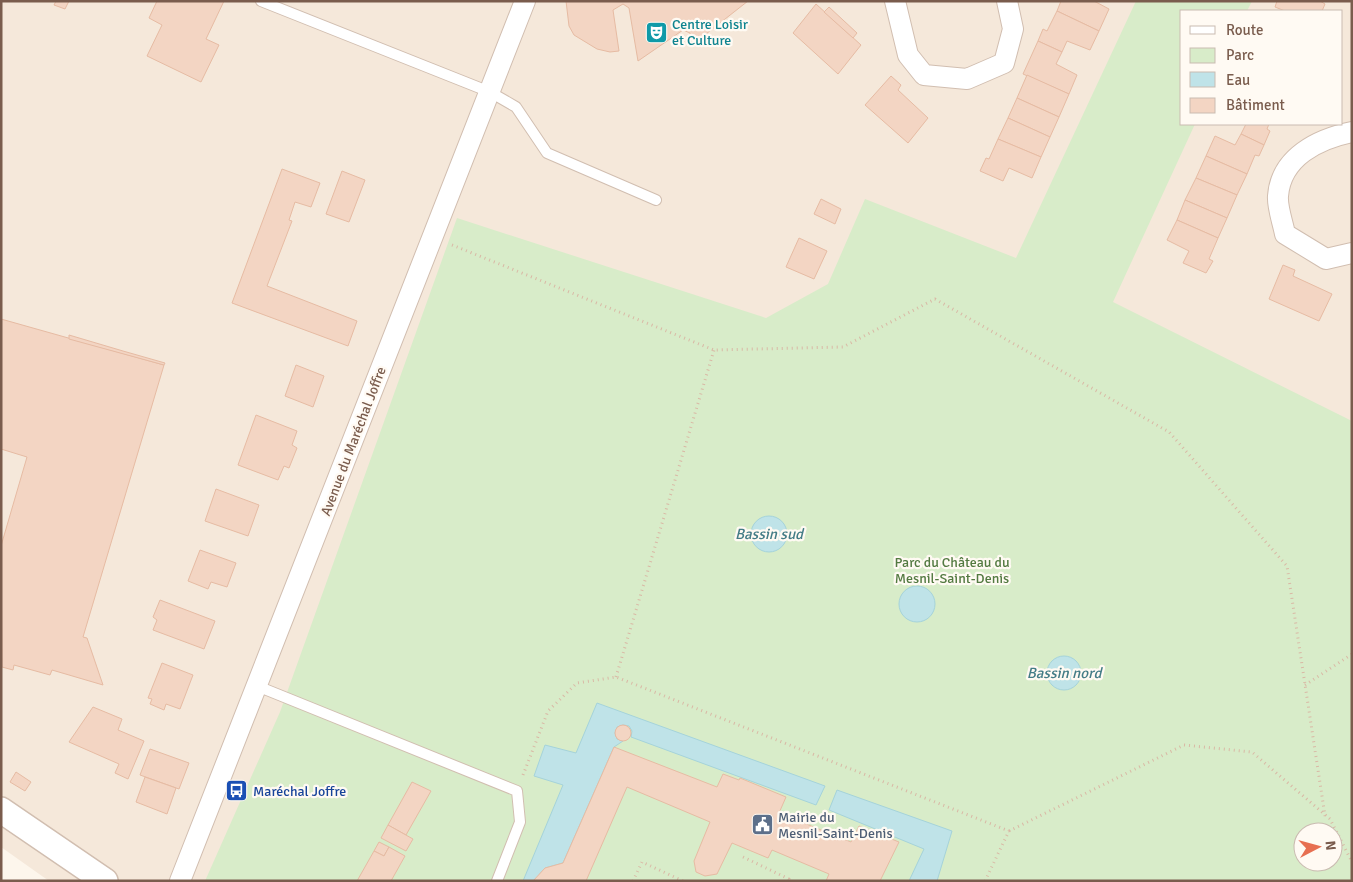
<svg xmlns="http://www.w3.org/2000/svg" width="1353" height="882" font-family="Signika,sans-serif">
<rect width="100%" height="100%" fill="#fdf6ec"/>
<path fill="#f5e8da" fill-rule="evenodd" d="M1,1H1352V881H49L1,847ZM1182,11H1342V124H1182ZM1303,832H1333V862H1303Z"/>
<path fill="#d8ecc9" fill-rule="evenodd" d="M1136,1H1252L1247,11H1182V124H1195L1113,302L1352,421V881H205L280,712L457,218L766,318L828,284L865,199L1016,258ZM1303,832H1333V862H1303Z"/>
<g fill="#bfe3e8" stroke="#a5d3da">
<circle cx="769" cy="534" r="18"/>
<circle cx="917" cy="604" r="18"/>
<circle cx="1064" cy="673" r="17"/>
<polygon points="597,703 825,786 816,805 631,737 632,731 629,726 623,725 617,727 615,733 617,739 623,741 614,747 563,863 545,868 534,881 523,881 563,785 534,776 545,745 576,753"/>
<polygon points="837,790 952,831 937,881 909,881 924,849 829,810"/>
</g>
<g fill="#f3d5c3" stroke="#e6bba3">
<polygon points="56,1 69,1 65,9 54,5"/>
<polygon points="157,1 224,1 206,39 219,45 201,82 147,56 162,25 149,18"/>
<polygon points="566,1 748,1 692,45 690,33 683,30 638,61 629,8 623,4 613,10 619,51 610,52 597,49 574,35 569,26"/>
<polygon points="1061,1 1094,1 1109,9 1099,31 1057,11"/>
<polygon points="1277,1 1320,1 1325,4 1322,11 1285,11 1275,7"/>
<polygon points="816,4 861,45 838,74 793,33"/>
<polygon points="829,7 857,33 853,38 824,12"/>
<polygon points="1057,11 1099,31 1090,50 1067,41 1062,52 1038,41 1043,29 1047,31"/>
<polygon points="1038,41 1062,52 1056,64 1077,75 1069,94 1023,74"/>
<polygon points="1027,75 1069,94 1059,117 1017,98"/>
<polygon points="891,76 901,85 898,90 928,118 908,143 865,105"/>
<polygon points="1017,98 1059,117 1050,137 1008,118"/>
<polygon points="1008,118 1050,137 1041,157 998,139"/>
<polygon points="1246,124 1269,124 1267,129 1270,131 1264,145 1241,134"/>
<polygon points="1241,134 1264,145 1259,156 1255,155 1247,174 1206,156 1215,136 1235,145"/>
<polygon points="998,139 1041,157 1032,178 1009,168 1003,181 980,171 986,158 989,159"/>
<polygon points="1206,156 1247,174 1237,195 1196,178"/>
<polygon points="282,169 320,183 311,207 295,202 289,220 292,221 267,286 357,321 348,346 232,303"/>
<polygon points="342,171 365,180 349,222 326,214"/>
<polygon points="1196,178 1237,195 1227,218 1185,200"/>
<polygon points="821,199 841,209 835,224 814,214"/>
<polygon points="1185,200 1227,218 1218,238 1177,220"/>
<polygon points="1177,220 1218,238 1209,259 1213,261 1206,273 1183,263 1189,251 1167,240"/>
<polygon points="799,238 827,251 814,279 786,267"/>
<polygon points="1283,265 1295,270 1293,276 1332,294 1319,321 1269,299"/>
<polygon points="1,319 164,365 83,637 87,638 103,685 52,670 50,675 14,665 13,670 2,667 1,546 27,457 1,449"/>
<polygon points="69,335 123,351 165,363 164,365 69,339"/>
<polygon points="296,365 324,376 313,407 285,396"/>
<polygon points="256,415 297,431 292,445 297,448 289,468 284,466 278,480 238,465"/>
<polygon points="216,489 259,505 248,536 205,521"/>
<polygon points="200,550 236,563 227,587 211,582 208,589 188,581"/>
<polygon points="160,600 215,621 204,649 153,630 157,620 153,617"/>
<polygon points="162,663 193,675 180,709 166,704 164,710 150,704 152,699 148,698"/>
<polygon points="93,707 122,719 118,730 144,741 128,779 115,773 119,764 69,742"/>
<circle cx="623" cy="733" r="8"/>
<polygon points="614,747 717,787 723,774 739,780 740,778 786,797 779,813 851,842 859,826 899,842 880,881 826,881 829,874 772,850 768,858 732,843 717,874 705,876 696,872 694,861 710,822 627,787 586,881 533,881 545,868 563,863"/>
<polygon points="150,749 189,763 179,789 140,775"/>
<polygon points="16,772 31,782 25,791 10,782"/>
<polygon points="145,777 176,788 167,814 136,802"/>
<polygon points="412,782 431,791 406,835 388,825"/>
<polygon points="388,825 413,839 406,851 381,838"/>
<polygon points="379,842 389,847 384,856 374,851"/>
<polygon points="389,847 405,856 391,881 357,881 374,851 384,856"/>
</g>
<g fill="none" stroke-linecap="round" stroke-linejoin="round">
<defs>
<g id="service">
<polyline points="261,1 490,92 516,107 547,153 656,200"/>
<polyline points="257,686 517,791 520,822 497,881"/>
</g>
<g id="minor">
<polyline points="895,1 908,55 924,75 967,79 1004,63 1013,29 1007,1"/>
<path d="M1352,132C1318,139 1281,157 1278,196C1277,207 1283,223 1285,234L1326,259L1352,253"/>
<polyline points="180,881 525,1"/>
</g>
<polyline id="tertiary" points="1,810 105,881"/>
</defs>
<use href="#service" stroke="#d1beb0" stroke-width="12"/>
<use href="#minor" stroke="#d1beb0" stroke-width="22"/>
<use href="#tertiary" stroke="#d1beb0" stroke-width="28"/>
<g stroke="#d9b8a5" stroke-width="3" stroke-dasharray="1 4" stroke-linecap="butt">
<polyline points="452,245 714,350 843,347 935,299 1169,432 1287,566 1325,816"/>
<polyline points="616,677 714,350"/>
<polyline points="1305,685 1352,654"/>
<polyline points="523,775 548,711 577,683 616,677 1009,831 985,881"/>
<polyline points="1009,831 1184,745 1252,752 1330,819 1352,862"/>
<polyline points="743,857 789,879 788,881"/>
<polyline points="633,881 642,862 683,881"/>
</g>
<use href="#service" stroke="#fff" stroke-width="10"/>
<use href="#minor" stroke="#fff" stroke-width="20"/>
<use href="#tertiary" stroke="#fff" stroke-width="25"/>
</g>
<defs>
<symbol id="theatre-square" viewBox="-11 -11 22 22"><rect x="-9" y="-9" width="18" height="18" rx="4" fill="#0f9aa8" stroke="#fffaf3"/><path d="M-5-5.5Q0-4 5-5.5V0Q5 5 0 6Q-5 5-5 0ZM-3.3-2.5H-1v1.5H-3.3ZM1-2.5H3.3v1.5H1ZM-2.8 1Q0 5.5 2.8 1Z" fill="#fff"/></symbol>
<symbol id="bus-square" viewBox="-11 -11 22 22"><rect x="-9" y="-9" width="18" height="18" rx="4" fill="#1a4fb4" stroke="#fffaf3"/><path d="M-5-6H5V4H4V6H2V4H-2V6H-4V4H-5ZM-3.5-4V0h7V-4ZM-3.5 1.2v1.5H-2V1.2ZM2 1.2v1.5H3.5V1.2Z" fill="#fff"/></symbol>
<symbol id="civic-square" viewBox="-11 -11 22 22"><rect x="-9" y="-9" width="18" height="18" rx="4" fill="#5c6f8a" stroke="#fffaf3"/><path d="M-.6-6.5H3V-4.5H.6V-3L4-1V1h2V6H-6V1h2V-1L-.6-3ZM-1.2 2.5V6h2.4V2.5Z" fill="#fff"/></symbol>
</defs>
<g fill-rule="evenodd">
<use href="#theatre-square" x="644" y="20" width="25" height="25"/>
<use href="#bus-square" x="224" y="778" width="25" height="25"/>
<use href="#civic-square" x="750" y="812" width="25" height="25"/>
</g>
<g text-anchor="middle" stroke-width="4.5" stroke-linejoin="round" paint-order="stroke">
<g font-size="14" fill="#0d838f" stroke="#fffaf3" text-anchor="start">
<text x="672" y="29">Centre Loisir<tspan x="672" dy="16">et Culture</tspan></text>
</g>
<g font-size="14" fill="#7a5c4d" stroke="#fffaf3">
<text transform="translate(353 441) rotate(-69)" y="5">Avenue du Maréchal Joffre</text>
</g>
<g font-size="14" fill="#537a41" stroke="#fffaf3">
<text x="952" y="567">Parc du Château du<tspan x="952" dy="16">Mesnil-Saint-Denis</tspan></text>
</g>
<g font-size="14" fill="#164399" stroke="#fffaf3" text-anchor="start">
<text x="253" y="796">Maréchal Joffre</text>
</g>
<g font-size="14" fill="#4e5e75" stroke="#fffaf3" text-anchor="start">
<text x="778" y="822">Mairie du<tspan x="778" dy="16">Mesnil-Saint-Denis</tspan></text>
</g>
<g font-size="15" font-style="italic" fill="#437c86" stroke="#fffaf3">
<text x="769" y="539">Bassin sud</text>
<text x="1064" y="678">Bassin nord</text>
</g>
</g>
<rect width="1353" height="882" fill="none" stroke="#7a5c4d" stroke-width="5"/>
<rect x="1180" y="10" width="162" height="115" fill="#fffaf3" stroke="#cabbb1"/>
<rect x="1190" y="26" width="25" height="8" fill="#ffffff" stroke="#cabbb1"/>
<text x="1226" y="35" font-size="15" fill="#7a5c4d">Route</text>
<rect x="1190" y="48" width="25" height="15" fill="#d8ecc9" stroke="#cabbb1"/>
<text x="1226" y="60" font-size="15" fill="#7a5c4d">Parc</text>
<rect x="1190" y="72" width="25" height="15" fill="#bfe3e8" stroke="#cabbb1"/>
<text x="1226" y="85" font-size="15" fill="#7a5c4d">Eau</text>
<rect x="1190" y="98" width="25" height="15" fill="#f3d5c3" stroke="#cabbb1"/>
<text x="1226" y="110" font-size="15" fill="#7a5c4d">Bâtiment</text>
<g transform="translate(1318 847) rotate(84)"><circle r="24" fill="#fffaf3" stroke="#cabbb1"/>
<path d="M0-4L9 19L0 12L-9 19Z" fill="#e76f51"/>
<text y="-8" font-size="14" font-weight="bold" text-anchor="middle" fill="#7a5c4d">N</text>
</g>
</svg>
